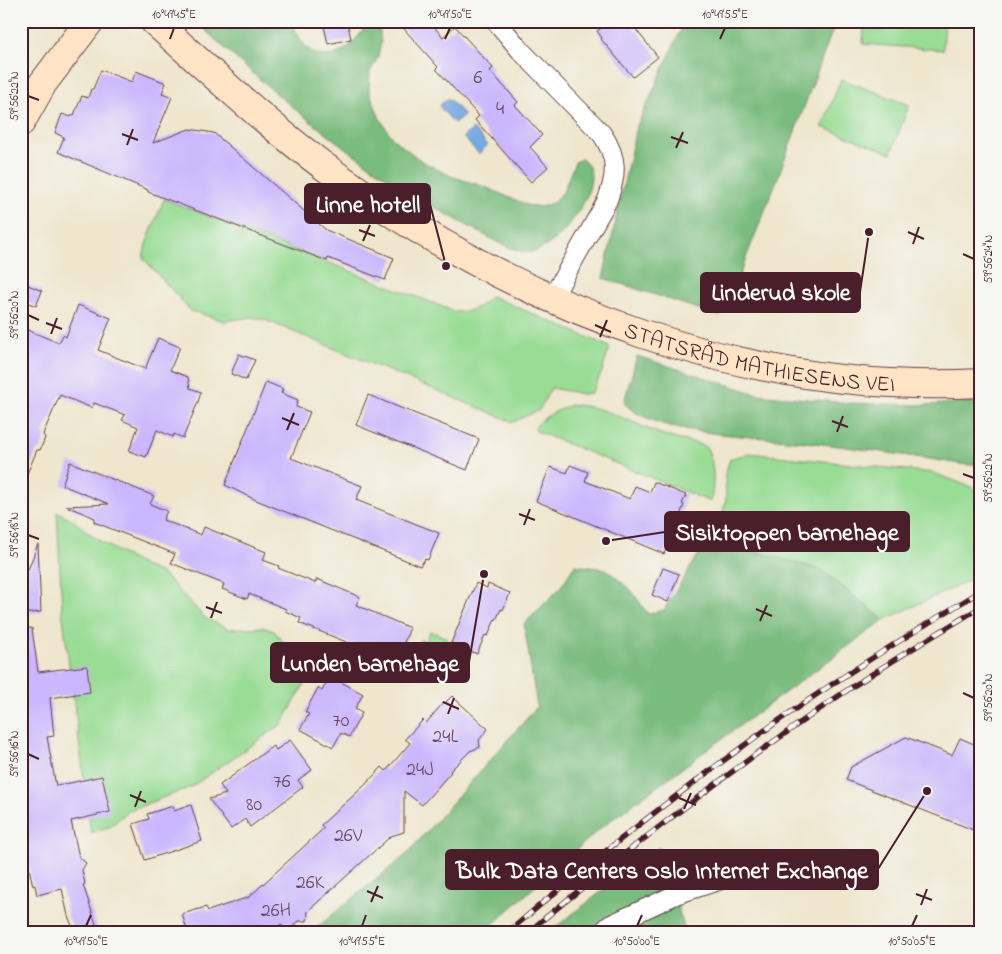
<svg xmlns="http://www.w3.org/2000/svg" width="1002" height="954" font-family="'Indie Flower',sans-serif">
<rect width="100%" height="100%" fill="#f6f6f2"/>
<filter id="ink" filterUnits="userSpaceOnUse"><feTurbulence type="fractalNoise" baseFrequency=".02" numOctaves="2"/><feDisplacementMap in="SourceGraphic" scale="10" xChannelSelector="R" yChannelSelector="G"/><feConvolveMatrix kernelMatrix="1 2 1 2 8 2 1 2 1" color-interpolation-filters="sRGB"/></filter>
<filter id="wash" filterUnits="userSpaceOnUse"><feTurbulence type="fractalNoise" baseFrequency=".0096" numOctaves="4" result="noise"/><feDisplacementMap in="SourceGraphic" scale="20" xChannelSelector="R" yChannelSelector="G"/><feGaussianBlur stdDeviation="1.12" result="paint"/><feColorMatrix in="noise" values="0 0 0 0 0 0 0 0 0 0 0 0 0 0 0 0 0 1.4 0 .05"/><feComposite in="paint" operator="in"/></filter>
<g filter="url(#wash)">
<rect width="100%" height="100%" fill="#eee6cd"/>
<g fill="#99dc94" stroke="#727e60">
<polygon points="864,21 945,21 943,50 863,44"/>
<polygon points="841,79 909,105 891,153 822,127"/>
<path d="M164,199L456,312C473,311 478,309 491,296L610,347L601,374L591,393L583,394L551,388L539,410L513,422L265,320L253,317L225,321L191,311L143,258L146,244Z"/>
<path d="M570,405C608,405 638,428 673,438C685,442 696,441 707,448C715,464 714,485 711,502L536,431L535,428C542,416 558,411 570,405Z"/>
<polygon points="749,453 933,473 974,488 981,495 981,575 884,620 821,570 746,549 712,549 726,500 725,474 730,459"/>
<polygon points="57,512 68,517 100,541 142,565 163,574 205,618 229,629 262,627 274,631 294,653 307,659 310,674 282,724 191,787 128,811 111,826 91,833 62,610"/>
<polygon points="430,631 448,638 444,649 457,654 452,665 416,651 420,640 426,641"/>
</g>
<g fill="#7abc7e" stroke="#626e54">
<path d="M199,21H292C301,50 323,69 350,45C357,39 362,31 368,24H379L381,43L378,57L370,72L369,90L379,117L393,139L423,162L451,176L485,187L527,205L541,207L553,203L563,192L575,162L581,159C614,176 557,255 527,252C506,250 486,235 468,226C371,174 285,105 205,30Z"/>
<polygon points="685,21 836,21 778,177 735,286 720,316 603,278 636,128"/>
<path d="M637,356L757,394L848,403L924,405L981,402V460L976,464L968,465C908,456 848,446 787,440C748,436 709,435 670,426C658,423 630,413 624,402Z"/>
<polygon points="712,549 746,549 821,570 884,620 603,826 483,933 310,933 406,855 537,707 524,624 560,588 575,565 606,569 631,590 648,614 664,610 698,555"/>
<polygon points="659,847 685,930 687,933 548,933"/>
</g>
<g fill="#75aae2" stroke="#606486">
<polygon points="448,98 464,115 454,123 439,106"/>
<polygon points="473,129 488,145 479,154 463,137"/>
</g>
<g id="blocks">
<g fill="#cab7fd">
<polygon points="323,21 347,21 351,39 328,44"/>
<polygon points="397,21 429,21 443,37 455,26 493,68 490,71 518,102 515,105 542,135 530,147 548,167 531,182 475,120 479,116 436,69 438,67"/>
<polygon points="593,21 629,21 658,57 633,77 601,39 602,38 597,31 600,29"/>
<polygon points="101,70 132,82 136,71 166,83 162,93 172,97 153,143 189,129 214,133 326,230 394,258 385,280 328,258 327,261 148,192 148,190 58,152 64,137 55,133 62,114 71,117 72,115 74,115 82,96 88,98 91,89 93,89"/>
<polygon points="21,282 42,291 36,306 21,300"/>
<polygon points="78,305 111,318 98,350 145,369 158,338 180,347 170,370 188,377 190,388 201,392 198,402 183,438 174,434 173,437 157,430 146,457 129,451 138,427 122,420 125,415 94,403 92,408 60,395 43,434 45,438 40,450 37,450 21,488 21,340 25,329 59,343 63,335 66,337"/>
<polygon points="239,354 255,360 246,380 231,374"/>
<polygon points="266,382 283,389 281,393 298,400 296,407 310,412 291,458 362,486 356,500 439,533 428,560 425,559 420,566 256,500 225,485"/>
<polygon points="368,395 479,439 467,470 356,425"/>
<polygon points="70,462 154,496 150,504 167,511 163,520 201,535 204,527 266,552 263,560 279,566 278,568 315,583 317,579 360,597 356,605 410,628 396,662 299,623 301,618 285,611 286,609 249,594 247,599 222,589 224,584 171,563 175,554 94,522 95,518 66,506 109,504 62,485"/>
<polygon points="570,465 588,472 585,481 630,499 635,486 650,492 654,482 686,495 682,504 684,505 664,554 536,501 550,467 567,473"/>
<polygon points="38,544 41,612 21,614 21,588"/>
<polygon points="663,568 679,574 668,602 652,595"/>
<polygon points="476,583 487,588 488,584 510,593 503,610 501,609 496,620 495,619 488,636 485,635 477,654 451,643"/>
<polygon points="32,628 38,672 87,666 90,692 50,698 54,736 47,737 56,786 102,776 110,812 71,821 79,857 86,863 82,870 85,884 83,885 99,933 75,933 68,916 62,889 37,895 35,885 33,886 27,859 21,860 21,776 24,775 21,758 21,629"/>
<polygon points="330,676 363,694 355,709 362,713 349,737 341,733 333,747 300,729 309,714 305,712 318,688 322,691"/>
<polygon points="452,696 488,729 479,740 480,747 470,751 450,771 451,772 422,805 404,791 404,832 391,836 319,901 308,911 307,921 299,921 287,931 281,924 270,933 188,933 182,914 206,907 208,911 249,897 324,828 321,825 365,785 382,767 386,771 410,743 405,739 423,720 426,723 444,702 445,703"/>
<polygon points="906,737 952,755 960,738 981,747 981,833 846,780 851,767"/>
<polygon points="290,740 312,770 298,780 303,787 250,827 245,819 231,829 209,799 226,794 220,785 273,746 276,750"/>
<polygon points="191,805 202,841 145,860 133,824 149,819 147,814 173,806 174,811"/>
</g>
</g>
</g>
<g filter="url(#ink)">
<use href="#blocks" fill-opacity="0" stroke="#633d43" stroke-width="1"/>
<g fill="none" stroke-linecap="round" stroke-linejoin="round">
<defs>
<g id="street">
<path d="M496,21L521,51L602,134C618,158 617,175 607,201L552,298"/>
<polyline points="602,933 610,925 677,894 732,876"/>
</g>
<g id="secondary">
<path id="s1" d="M154,21C214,75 274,131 340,178C524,308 752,396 981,383"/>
<polyline points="21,122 43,83 90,21"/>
</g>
</defs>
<use href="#street" stroke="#633d43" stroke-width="21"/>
<use href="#secondary" stroke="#633d43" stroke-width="30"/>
<use href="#street" stroke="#fff" stroke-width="19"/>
<use href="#secondary" stroke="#ffe4c6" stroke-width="28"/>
<defs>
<g id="rail">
<path d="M507,933C582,869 658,808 738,750C816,692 898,641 981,591"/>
<path d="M527,933C628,849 732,769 840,695C886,664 933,636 981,607"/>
</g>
</defs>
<use href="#rail" stroke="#4a1f2b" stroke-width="5.5"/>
<use href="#rail" stroke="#f6f6f2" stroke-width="4" stroke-dasharray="11" stroke-linecap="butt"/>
</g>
</g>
<path fill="none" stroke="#4a1f2b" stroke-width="2" d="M170,39L174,28M445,39L450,28M720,39L725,28M28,96L39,100M122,134L138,140M671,137L688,143M127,145L133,129M676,148L683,132M359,230L375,236M908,232L924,239M363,241L370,225M913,244L919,227M963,254L974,259M28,315L39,320M46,323L62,329M595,325L611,332M51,334L57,318M600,337L607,320M282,418L299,425M832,421L848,427M287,430L294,413M837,432L843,416M963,474L974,478M519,514L535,520M524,525L530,509M28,535L39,539M206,607L222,613M756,609L772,616M211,618L217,602M760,621L767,605M963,693L974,698M443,702L459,709M448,714L454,698M28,754L39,759M130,795L146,802M679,798L696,805M135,807L141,791M684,809L691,793M367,891L383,898M916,894L932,900M371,902L378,886M921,905L927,889M86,926L91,915M362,926L366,915M637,926L642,915M912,926L917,915"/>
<g text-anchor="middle" stroke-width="4" stroke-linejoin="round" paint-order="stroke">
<g font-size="20" fill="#6a4560">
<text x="478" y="83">6</text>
<text x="500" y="114">4</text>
<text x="341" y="726">70</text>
<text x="445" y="742">24L</text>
<text x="420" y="775">24J</text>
<text x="282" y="787">76</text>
<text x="254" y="810">80</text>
<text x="348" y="841">26V</text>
<text x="310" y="888">26K</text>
<text x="276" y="916">26H</text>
</g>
<g font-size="22" fill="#4a1f2b" stroke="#f6f6f2">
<text dy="8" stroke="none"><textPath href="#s1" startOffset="705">STATSRÅD MATHIESENS VEI</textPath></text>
</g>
</g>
<path fill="none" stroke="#4a1f2b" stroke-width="2" d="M446 266L430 204M869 232L860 292M606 541L665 532M484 574L469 662M927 791L878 869"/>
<g fill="#4a1f2b" stroke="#f6f6f2" stroke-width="2">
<circle cx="446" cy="266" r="5"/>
<circle cx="869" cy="232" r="5"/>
<circle cx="606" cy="541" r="5"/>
<circle cx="484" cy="574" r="5"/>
<circle cx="927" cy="791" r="5"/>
</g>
<g fill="#4a1f2b" stroke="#4a1f2b" stroke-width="2">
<rect x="305" y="184" width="125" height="39" rx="5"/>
<rect x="701" y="273" width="159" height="39" rx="5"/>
<rect x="665" y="512" width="244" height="39" rx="5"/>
<rect x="271" y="643" width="198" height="39" rx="5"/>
<rect x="446" y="850" width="432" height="39" rx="5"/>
</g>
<g font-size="24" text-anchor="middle" font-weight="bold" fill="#fff">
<text x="368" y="212">Linne hotell</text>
<text x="781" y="300">Linderud skole</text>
<text x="787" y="540">Sisiktoppen barnehage</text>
<text x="370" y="671">Lunden barnehage</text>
<text x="662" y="878">Bulk Data Centers Oslo Internet Exchange</text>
</g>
<rect width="1002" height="954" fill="none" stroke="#f6f6f2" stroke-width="55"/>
<rect x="28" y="28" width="946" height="898" fill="none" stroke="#4a1f2b" stroke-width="2"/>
<g font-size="12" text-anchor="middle" fill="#4a1f2b">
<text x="174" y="18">10°49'45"E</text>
<text x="450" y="18">10°49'50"E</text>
<text x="725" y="18">10°49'55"E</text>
<text transform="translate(14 96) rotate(-90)" y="4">59°56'22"N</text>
<text transform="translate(988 259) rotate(-90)" y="4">59°56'24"N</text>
<text transform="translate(14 315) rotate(-90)" y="4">59°56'20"N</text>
<text transform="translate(988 478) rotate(-90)" y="4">59°56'22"N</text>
<text transform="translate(14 535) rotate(-90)" y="4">59°56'18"N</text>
<text transform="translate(988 698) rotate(-90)" y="4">59°56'20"N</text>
<text transform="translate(14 754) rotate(-90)" y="4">59°56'16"N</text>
<text x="86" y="945">10°49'50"E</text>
<text x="362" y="945">10°49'55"E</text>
<text x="637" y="945">10°50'00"E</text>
<text x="912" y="945">10°50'05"E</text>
</g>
</svg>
